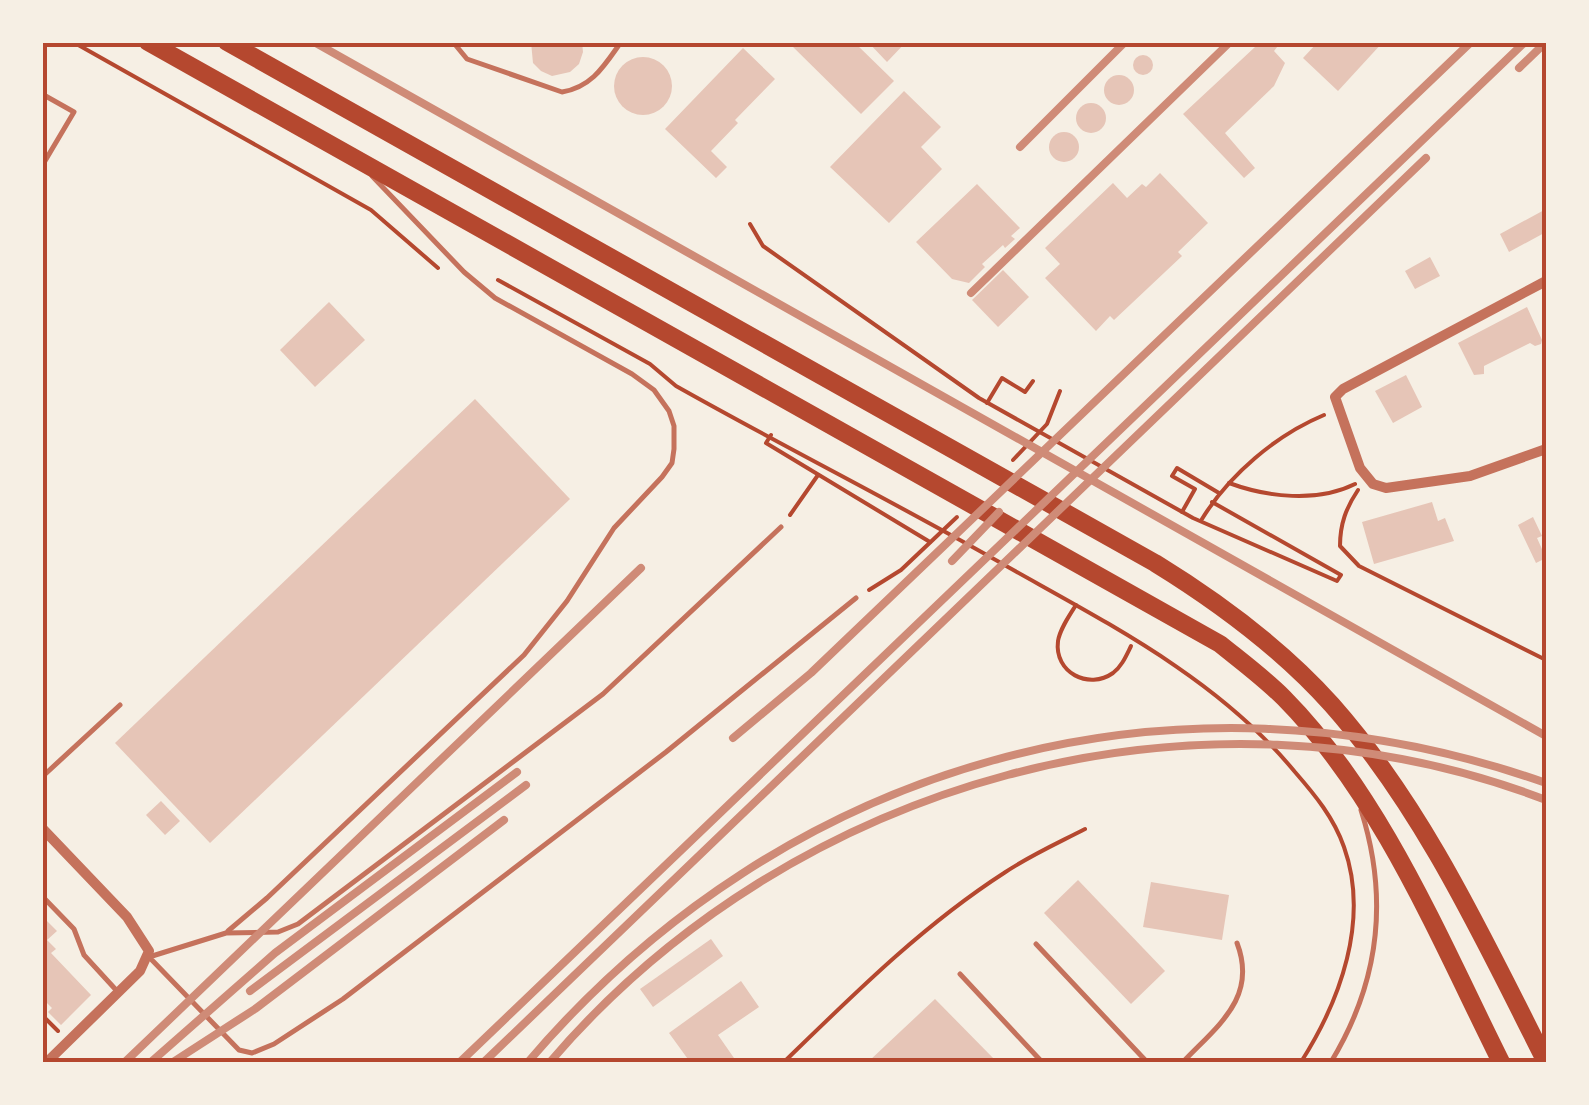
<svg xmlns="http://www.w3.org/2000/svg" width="1589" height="1105" font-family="'PT Serif',serif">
<rect width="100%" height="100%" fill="#f6efe4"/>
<g fill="#e6c5b7">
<polygon points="531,42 582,42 583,52 579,64 570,72 552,76 541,71 533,63"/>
<polygon points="788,42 854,42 894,81 861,114"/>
<polygon points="868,42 906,42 887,62"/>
<polygon points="1256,42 1281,42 1274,51 1285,63 1274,86 1225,133 1255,168 1244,178 1183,114 1255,47"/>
<polygon points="1318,42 1383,42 1338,91 1303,58"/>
<polygon points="743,48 775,79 735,120 738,123 711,151 727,167 716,178 665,129"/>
<circle cx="1143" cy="65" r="10"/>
<circle cx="643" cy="86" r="29"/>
<circle cx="1119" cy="90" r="15"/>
<polygon points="904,91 941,127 921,147 942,169 889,223 830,167"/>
<circle cx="1091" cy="118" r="15"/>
<circle cx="1064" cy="147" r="15"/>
<polygon points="1160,173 1208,223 1178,252 1182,256 1114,320 1110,316 1096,331 1045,278 1060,264 1045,248 1113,183 1127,198 1142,184 1146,187"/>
<polygon points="977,184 1020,228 1011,236 1015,239 1005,248 1003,245 982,264 985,267 969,283 952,279 916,242"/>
<polygon points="1546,209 1546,232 1509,252 1500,234"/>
<polygon points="1430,257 1440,276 1415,289 1405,271"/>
<polygon points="1003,270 1029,297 998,327 972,300"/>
<polygon points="329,302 365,340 315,387 280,350"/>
<polygon points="1527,307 1542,340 1541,344 1535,346 1530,343 1484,366 1484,374 1474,375 1458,343"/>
<polygon points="1406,375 1422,407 1393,423 1375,391"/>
<polygon points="475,399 570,499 210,843 115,743"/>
<polygon points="1432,502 1438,521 1445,518 1454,541 1374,564 1362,522"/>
<polygon points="1533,517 1542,536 1537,538 1546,558 1536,563 1518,525"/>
<polygon points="161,801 180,821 165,835 146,815"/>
<polygon points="1078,880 1165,971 1131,1004 1044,913"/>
<polygon points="1151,882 1229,895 1222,940 1143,927"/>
<polygon points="42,916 57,931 47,940 56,949 51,953 91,995 61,1025 48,1012 52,1008 42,998"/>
<polygon points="711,939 723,956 653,1007 640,989"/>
<polygon points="741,981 759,1007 718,1035 734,1058 729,1062 690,1062 669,1033"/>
<polygon points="935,999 997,1062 868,1062"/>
</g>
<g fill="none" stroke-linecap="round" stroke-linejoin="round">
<g stroke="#b5482f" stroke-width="4">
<polyline points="73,42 371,210 438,268"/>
<polyline points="750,224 763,246 979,398 1193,518 1337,581 1341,575 1212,502"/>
<path d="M498,280L650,364L676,386C786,448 898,504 1008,567C1111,625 1218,679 1295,772C1315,795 1334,818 1344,847C1370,920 1340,1001 1301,1062"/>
<polyline points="987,403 1002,378 1025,392 1033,381"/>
<polyline points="771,435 766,443 930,542"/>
<polyline points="1013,460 1047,424 1060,391"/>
<path d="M1229,483C1267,497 1317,503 1355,484"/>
<path d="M1358,490C1346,508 1340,524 1340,546L1359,566L1546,660"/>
<polyline points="1182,512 1195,489 1172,476 1177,468 1219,493"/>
<polyline points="790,515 818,475"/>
<path d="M1202,519C1229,475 1276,435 1324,415"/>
<polyline points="869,590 901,570 957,517"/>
<path d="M1076,605C1069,616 1060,629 1058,641C1054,673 1089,690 1113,673C1122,666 1126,656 1131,646"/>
<polyline points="42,1015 58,1031"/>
<path d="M784,1062C854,994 922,926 1004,873C1029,856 1058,843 1085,829"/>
</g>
<g stroke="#c5725c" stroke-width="5">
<path d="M453,42L467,59L562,92C592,87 604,66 621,42"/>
<polyline points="42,94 74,112 42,166"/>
<polyline points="781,527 603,694 298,924 278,932 226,933 149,957 239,1050 252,1053 274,1044 343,999 666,752 856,598"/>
<polyline points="42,777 120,705"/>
<polyline points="42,896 74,929 84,955 117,991"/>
<polyline points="228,931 267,898 524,655 567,601 614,528 662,477 672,463 674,449 674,426 669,411 654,390 632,374 495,298 464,272 372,176"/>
<polyline points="1036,944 1147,1062"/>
<polyline points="960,974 1042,1062"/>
<path d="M1183,1062C1217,1026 1258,998 1237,943"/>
<path d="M1331,1062C1379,983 1389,898 1361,810"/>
</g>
<g stroke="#c5725c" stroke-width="10">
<polyline points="1546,281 1343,389 1335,397 1360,468 1373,484 1386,488 1470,476 1546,449"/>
<polyline points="42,828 127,917 149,951 140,971 47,1062"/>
</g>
<g stroke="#b5482f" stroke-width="18">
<path d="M148,42L1220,644C1241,661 1264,678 1284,698C1381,796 1440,940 1501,1062"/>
<path d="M227,42L1155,563C1220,603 1281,648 1332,705C1424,809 1484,940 1546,1062"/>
</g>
<g stroke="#cf8b77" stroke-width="8">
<polyline points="314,42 1546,736"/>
<polyline points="1519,68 1546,42"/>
<polyline points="1020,147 1125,42"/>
<polyline points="971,293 1230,42"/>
<polyline points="952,561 999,512"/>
<polyline points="733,738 811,673 1471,42"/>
<polyline points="250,991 526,785"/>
<polyline points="125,1062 641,568"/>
<polyline points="151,1062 275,953 517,772"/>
<polyline points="173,1062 255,1009 504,820"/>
<polyline points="460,1062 1525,42"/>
<polyline points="484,1062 1426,158"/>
<path d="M528,1062C784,762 1172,651 1546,783"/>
<path d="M550,1062C791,780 1197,666 1546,800"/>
</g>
</g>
<rect width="1589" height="1105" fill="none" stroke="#f6efe4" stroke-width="90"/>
<rect x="45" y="45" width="1499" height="1015" fill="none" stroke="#b5482f" stroke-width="4"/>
</svg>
